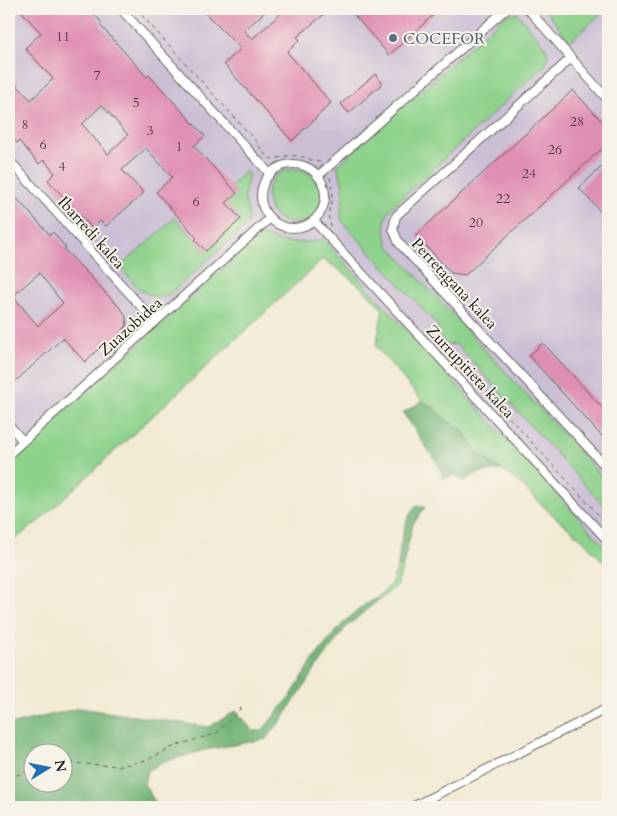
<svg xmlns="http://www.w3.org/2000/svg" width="617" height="816" font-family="Cardo,serif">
<rect width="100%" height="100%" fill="#f7f3e8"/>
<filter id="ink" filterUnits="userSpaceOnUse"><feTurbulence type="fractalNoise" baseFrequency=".02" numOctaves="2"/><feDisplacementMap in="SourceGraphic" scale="10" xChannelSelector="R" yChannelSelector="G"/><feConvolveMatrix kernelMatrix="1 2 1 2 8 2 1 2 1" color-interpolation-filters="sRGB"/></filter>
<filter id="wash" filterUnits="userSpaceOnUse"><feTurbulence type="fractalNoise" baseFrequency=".0096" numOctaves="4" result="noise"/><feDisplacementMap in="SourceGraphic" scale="20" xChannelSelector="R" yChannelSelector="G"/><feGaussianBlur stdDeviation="1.12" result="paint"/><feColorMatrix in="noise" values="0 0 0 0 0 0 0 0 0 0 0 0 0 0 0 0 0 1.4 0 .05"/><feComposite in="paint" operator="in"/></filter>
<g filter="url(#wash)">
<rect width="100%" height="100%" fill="#f2ead4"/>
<polygon fill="#cbbfd5" points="9,9 608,9 608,550 323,239 304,243 286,243 272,239 9,461"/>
<g fill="#8dd28b" stroke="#547754">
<polygon points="544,9 606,9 570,41"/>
<path d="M517,13L546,48L548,55L546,64L391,208C382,219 384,234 390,247L608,483V510L456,344L447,345L438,335V326L342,221C340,213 342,208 343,200C344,189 341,176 337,166L506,15Z"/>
<circle cx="294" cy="196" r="27"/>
<path d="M246,171L249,175L244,196L249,217L248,224L169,295C146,303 133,282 120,267L175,218L206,251L240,220L213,224L230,186Z"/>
<path d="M261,234C282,245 300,244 323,239L608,550V567L582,539L556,518L516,480L478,454L463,431L447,421L435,409L422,401L376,346L383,310C367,290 345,273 323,259L40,520L9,544V461Z"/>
<polygon points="398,565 402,569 397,586 376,602 377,598 392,583"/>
</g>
<g fill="#72b477" stroke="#47684a" fill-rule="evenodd">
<polygon points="422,401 435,409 447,421 463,431 478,454 501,470 477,473 463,482 455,474 443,479 438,464 403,413"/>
<path d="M415,506L425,507L413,524L402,569L398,565C400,544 403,524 415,506Z"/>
<path d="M377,598L376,602L346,627L310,677L281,721L266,739L205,750L166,761L147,771L144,784L158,807H9V725L79,708L209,727L236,711L253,731H262L290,697L315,657L345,621L367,603ZM32,754H62V784H32Z"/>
</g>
<g id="blocks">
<g fill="#e08fb4" fill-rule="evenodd">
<path d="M19,9H89L102,23L100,25L147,77L149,75L205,136L194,146L237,193L226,203L241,219L206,251L195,240L197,238L156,192L172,177L146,148L122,170L144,193L106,226L100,221L92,228L48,180L55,173L44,160L39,164L19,141L17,143L9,133V77L31,100L53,79L25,48L41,33ZM102,105L128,135L108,154L82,124Z"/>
<polygon points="201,9 268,9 244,31 252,39 286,9 330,9 297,37 300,40 287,52 331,103 292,141 224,64 241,49"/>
<polygon points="349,9 440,9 389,55"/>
<polygon points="375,74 383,83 349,113 341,104"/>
<polygon points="573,90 608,128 608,143 465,275 451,273 416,235"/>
<polygon points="608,161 608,220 579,188"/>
<path d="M9,190L50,235L53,232L66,248L64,249L123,311L126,317L127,325L123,331L103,349L101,346L85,362L63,338L9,387ZM39,273L63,303L38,326L13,296Z"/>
<polygon points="543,343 608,414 608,443 529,356"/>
</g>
</g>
</g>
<g filter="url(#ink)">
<use href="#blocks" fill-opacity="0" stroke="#67645c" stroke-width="1"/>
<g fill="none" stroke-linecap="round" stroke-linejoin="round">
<defs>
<g id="minor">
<polyline points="121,9 269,173"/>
<polyline points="528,9 608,100"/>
<polyline points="570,59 396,216 393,229 399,243 608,469"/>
<polyline points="9,160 155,322"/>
<circle cx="293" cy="196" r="32"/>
<polyline points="318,176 506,9"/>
<polyline points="314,221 608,541"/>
<polyline points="9,425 23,441"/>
<polyline points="9,454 270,218"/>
<polyline points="412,807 608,708"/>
</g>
</defs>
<use href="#minor" stroke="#67645c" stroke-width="10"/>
<g stroke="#67645c" stroke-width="1" stroke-dasharray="4 4" stroke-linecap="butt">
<path d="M136,9L255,140C275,172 271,153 298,156C306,157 313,162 322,162"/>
<polyline points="330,177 333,197 328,215 331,226"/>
<polyline points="454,360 457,361 608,525"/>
<polyline points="62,764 68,763 120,766 147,760 175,746 217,733 243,706"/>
<polyline points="9,777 32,771"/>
</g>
<use href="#minor" stroke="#fff" stroke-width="8"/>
</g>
</g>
<circle fill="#5c6f8a" stroke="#f7f3e8" stroke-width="2" cx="393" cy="38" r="5"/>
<g text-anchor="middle" stroke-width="4" stroke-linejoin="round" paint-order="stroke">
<g font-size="14" fill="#4d3942">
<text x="63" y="41">11</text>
<text x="97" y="80">7</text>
<text x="136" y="107">5</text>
<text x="577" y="126">28</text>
<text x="25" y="129">8</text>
<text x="150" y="135">3</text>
<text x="43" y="149">6</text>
<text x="179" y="151">1</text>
<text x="555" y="154">26</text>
<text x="62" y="171">4</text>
<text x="529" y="178">24</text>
<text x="503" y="203">22</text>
<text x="196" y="206">6</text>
<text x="476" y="227">20</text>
</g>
<g font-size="16" fill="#4e5e75" stroke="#f7f3e8" text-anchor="start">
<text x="403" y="44">COCEFOR</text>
</g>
<g font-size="16" fill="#1c1c1c" stroke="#f7f3e8">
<text transform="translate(92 232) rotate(48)" y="6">Ibarredi kalea</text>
<text transform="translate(455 283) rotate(47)" y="6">Perretagana kalea</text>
<text transform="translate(130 326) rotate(-42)" y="6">Zuazobidea</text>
<text transform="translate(471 371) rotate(47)" y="6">Zurrupitieta kalea</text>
</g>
</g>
<rect width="617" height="816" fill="none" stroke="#f7f3e8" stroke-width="30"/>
<g transform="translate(48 768) rotate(80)"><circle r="24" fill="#f7f3e8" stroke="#9f9d96"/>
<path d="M0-4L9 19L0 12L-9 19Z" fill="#1f6fb2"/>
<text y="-8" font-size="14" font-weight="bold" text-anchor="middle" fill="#1c1c1c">N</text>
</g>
</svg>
